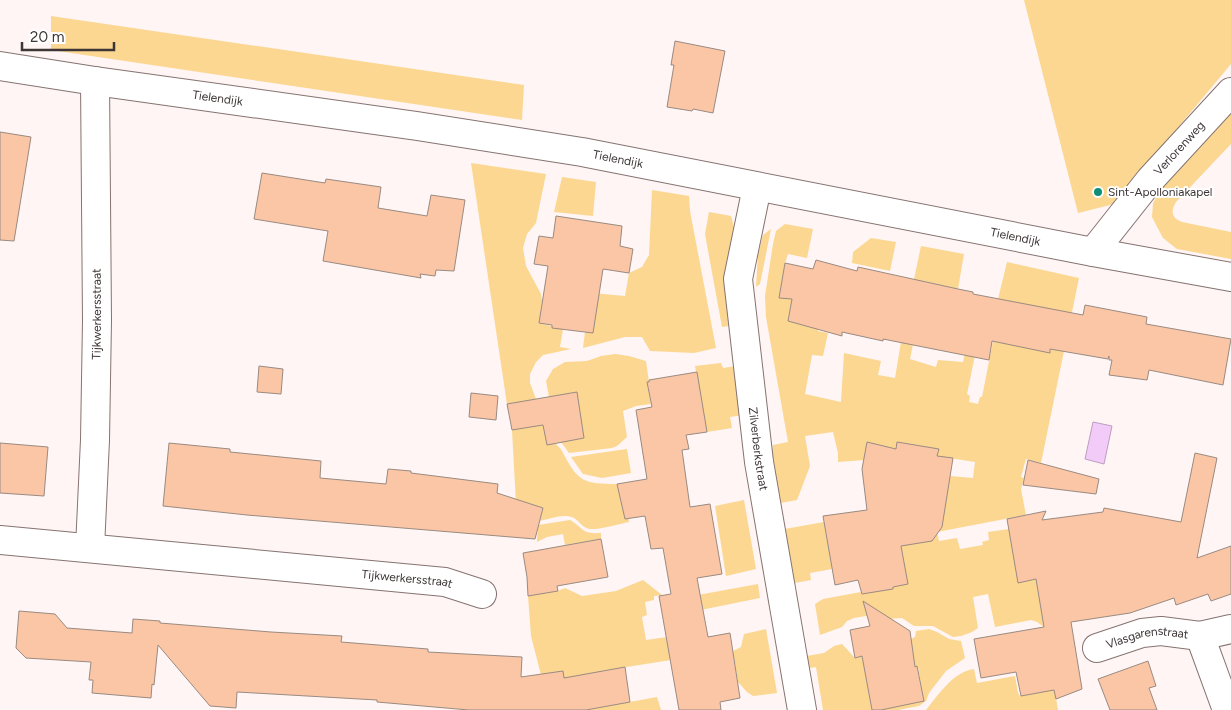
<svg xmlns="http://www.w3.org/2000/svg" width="1231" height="710" font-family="Figtree,sans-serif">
<rect width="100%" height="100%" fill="#fef5f4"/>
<g fill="#fbd791">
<polygon points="1024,0 1231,0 1231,64 1114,204 1078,213"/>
<polygon points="51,16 524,85 522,120 51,50"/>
<path d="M1231,111V144L1176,202C1170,212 1172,218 1182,222L1231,232V259L1177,249L1163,238L1152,217L1153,203L1161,190L1172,174Z"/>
<polygon points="471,163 546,174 536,223 527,234 523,248 526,266 541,294 542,301 539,323 563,329 560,347 571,349 543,355 536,362 530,374 530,383 536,399 508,411"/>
<polygon points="562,177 596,182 593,216 554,212"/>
<polygon points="652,190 689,196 690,211 716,348 694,353 650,351 642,337 625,337 583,348 585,332 593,333 592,293 625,296 629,273 642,267 649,255"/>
<polygon points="709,212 731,216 734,227 730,249 729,265 735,325 722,327 705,234"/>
<polygon points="785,224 813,229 807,258 788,254 785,263 779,297 792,299 788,320 818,329 818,331 828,333 823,356 812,355 805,394 841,402 844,353 881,361 878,375 895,378 902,336 921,246 964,254 958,289 923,281 915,324 917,325 910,359 936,367 938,360 963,362 969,334 979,336 967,394 970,396 969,402 978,404 980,397 982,397 993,341 1050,352 1057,311 998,299 1007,262 1079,278 1041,463 1026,459 1021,477 1024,478 1021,489 1026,515 937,532 939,541 957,538 960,549 983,545 982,542 989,540 988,532 1009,529 1018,582 1037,579 1044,627 1037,622 1031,620 995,627 988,594 973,597 978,628 972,632 961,636 953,637 933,626 914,626 902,618 887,619 866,616 854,618 847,621 842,627 820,635 815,604 823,599 861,592 862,594 893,589 893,587 907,584 900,537 950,476 973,478 975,462 937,456 938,449 898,442 896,449 867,442 864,460 838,462 838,453 833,432 805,436 810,466 797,500 775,504 769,473 773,445 788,442 766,317 765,296 773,244 776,231"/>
<polygon points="771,229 760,284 756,287 758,255 763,235"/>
<polygon points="871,238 896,242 890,271 852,263 853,252"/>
<polygon points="615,354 629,356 646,361 649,382 647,383 651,404 636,406 623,411 627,437 617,446 612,448 569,453 561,442 584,438 577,393 549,397 546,381 553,369 565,362 587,361 601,356"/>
<polygon points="721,363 723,368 743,365 751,414 730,417 732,428 707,432 695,366"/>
<path d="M543,425C547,431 550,437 554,442C556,445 560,447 562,451C578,482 583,484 618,484L625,494L629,522C619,524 599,530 590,529C583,528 580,522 574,518C564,513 550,519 540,521L543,508L528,503L517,522L512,430Z"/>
<polygon points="627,449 631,473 602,478 583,474 571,457"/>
<polygon points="744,500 756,569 726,576 715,506"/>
<path d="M570,520C585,529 581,534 601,533V539L565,545L563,534L547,537L537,542L538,525Z"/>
<polygon points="824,522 832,569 810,573 811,580 789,584 779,530"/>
<polygon points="643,580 662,595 654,596 654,600 645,602 647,615 642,617 646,640 667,637 671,660 601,671 601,673 564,679 541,675 531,636 528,596 558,591 565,588 582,596 616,591"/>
<polygon points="758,584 760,598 676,615 676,599"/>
<polygon points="766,629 777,693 753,696 747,692 738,682 733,651 741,647 744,634"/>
<polygon points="929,629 937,632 949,639 961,641 965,658 946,671 929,693 926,701 919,706 898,710 881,710 924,701 918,667 915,667 911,639 915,637 916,631"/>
<path d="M1046,637L1058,710H926C939,694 953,672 974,669L977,683L1015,676L1018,693L1020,696L1047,691Z"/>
<polygon points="842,644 855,658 862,656 872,710 823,710 816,667 803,669 801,657 824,653 834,646"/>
<polygon points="657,697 661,710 586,710"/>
</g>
<polygon fill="#f3cbf9" stroke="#bd9ebe" points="1093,422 1112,426 1104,464 1085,459"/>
<g fill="#fbc6a5" stroke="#9a8a81">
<polygon points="675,41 725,51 713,113 693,109 692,111 667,107 674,65 671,65"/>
<polygon points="0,132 31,137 14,241 0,240"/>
<polygon points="262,173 325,183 326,179 381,187 378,208 427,216 431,195 465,200 454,271 436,270 435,276 420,274 421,278 323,261 328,231 254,219"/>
<polygon points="556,216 622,226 620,246 633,249 629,273 603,269 593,333 552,328 552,325 539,323 548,266 534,264 539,236 553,238"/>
<polygon points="816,260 857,271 858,267 958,289 973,292 973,294 1083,315 1085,305 1147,317 1146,324 1231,339 1223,385 1149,370 1147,380 1109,375 1112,360 1109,360 1109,356 1108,359 1050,349 1050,353 992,341 989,360 883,339 883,341 842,332 842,336 788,321 792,299 779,298 785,263 813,269"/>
<polygon points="259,366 283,369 281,394 257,392"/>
<polygon points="697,372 707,432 686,435 689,449 682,450 690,507 710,504 722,574 697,578 708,637 730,633 740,698 720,702 721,710 679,710 659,596 671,594 663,548 651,549 645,516 625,519 617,484 647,479 636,410 652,407 647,382 649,382 649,380"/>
<polygon points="577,392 584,438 547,445 543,425 512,430 507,404"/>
<polygon points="471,393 498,396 496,420 469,417"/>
<polygon points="867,442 896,449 897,442 939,449 937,456 953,458 942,527 932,541 901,546 908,584 893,587 893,589 862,594 858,580 835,585 823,516 867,510 862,469"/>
<polygon points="0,443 48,447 44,496 0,493"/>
<polygon points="169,443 230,449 230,452 321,461 320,478 386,484 388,469 411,471 411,473 498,484 497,493 543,508 535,539 247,515 163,506"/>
<polygon points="1195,453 1217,458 1197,558 1231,546 1231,594 1211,601 1208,594 1176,605 1174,598 1130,613 1071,622 1082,689 1056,699 1054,690 1021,696 1016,672 981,678 974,639 1044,627 1036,579 1018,583 1007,519 1046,511 1042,520 1103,512 1104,508 1181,522"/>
<polygon points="1028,460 1099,479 1096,494 1023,485"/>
<polygon points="601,539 608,577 557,586 558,591 528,596 527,577 523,553"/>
<polygon points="863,601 910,631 915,667 917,666 924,701 881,710 872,710 862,656 855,658 850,630 870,626"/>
<polygon points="19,611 55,614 67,628 132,633 133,619 160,621 160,623 271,632 342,636 341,642 428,649 428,652 522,657 521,677 563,671 564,678 625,667 630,702 586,710 469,710 377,702 377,700 237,692 236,708 210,706 158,645 154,685 152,684 151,698 92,693 93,680 89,680 91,662 26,658 16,648"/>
<polygon points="1148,661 1156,686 1149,688 1157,710 1110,710 1098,679"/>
</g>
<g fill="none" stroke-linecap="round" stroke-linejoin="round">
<defs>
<g id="street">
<path id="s1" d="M757,187L738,279L759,462L802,710"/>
<path id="s2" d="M1093,252L1150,180L1231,92"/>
<path id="s3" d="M0,540L445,582L482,594"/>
<path id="s4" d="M90,548L95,440L97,320L95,81"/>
<path id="s5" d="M1097,648L1142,633L1161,631L1200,636"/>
<polyline points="1227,710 1200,636 1231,629"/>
</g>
<g id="secondary">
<path id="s6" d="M0,66L95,81L417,126L582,152L1093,252L1231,277"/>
</g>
</defs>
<use href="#street" stroke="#857371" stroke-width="30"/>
<use href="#secondary" stroke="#857371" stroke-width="30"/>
<use href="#street" stroke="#fff" stroke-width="28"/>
<use href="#secondary" stroke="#fff" stroke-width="28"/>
</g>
<circle fill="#0d8f75" stroke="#fff" stroke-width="2" cx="1098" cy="192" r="5"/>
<g text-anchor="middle" stroke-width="4" stroke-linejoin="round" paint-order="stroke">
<g font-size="12" fill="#3e3636" stroke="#fff">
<text dy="4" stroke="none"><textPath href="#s6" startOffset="220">Tielendijk</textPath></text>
<text dy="4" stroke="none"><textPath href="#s2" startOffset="135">Verlorenweg</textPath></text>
<text dy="4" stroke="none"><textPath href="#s6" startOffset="625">Tielendijk</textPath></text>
<text dy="4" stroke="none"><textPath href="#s6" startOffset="1030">Tielendijk</textPath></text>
<text dy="4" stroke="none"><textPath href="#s4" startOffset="234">Tijkwerkersstraat</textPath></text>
<text dy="4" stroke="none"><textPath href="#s1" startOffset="265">Zilverberkstraat</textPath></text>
<text dy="4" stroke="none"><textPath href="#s3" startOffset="409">Tijkwerkersstraat</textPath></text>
<text dy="4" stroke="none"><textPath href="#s5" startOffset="52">Vlasgarenstraat</textPath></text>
</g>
<g font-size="12" fill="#3e3636" stroke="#fff" text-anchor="start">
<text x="1108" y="196">Sint-Apolloniakapel</text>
</g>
</g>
<path d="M22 42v8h92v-8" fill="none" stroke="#3e3636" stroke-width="2.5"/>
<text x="30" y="42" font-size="15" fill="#3e3636" stroke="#ffffff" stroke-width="4" paint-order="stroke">20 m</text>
</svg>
